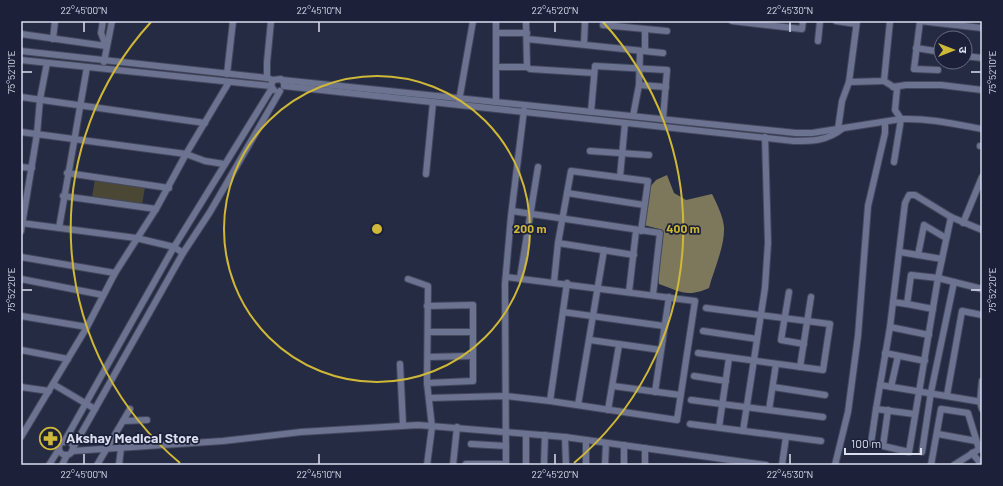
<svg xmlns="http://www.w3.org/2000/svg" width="1003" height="486" font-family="Barlow,'Noto Sans Devanagari',sans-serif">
<rect width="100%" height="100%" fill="#252b43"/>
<polygon fill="#4a4735" points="95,179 145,187 142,205 92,197"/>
<path fill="#7d785c" d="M667,175L674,193L686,200L712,194C717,204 723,216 724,227C725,246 714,269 709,288C687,298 679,291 659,284L657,270L662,235L659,229L644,225L650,187L656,180Z"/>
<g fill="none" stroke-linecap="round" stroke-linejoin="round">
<defs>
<g id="minor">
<polyline points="103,21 101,33 106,46"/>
<polyline points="526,21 527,67"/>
<polyline points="732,21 802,29 803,21"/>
<polyline points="836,21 856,24"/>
<polyline points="920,21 914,69 938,70"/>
<polyline points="920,21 982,28"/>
<polyline points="603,25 667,31"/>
<polyline points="497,33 527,33"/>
<polyline points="21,34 106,46"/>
<polyline points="53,39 55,21"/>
<polyline points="527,39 663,53"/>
<polyline points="818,41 820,21"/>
<polyline points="584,44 585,21"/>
<polyline points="916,48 941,52"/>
<polyline points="21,51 267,78 273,80"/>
<polyline points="645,51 645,30"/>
<polyline points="965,56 982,58"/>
<polyline points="21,60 271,86 274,90"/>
<polyline points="104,62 112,21"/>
<polyline points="497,67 527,67 530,69 594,73"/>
<polyline points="227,74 233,21"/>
<polyline points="267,78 267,62 271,21"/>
<path d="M282,80L796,133H812L901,119C929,118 955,124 982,129"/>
<polyline points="884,81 897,89 895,110 901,119 894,162"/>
<polyline points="849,82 857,21"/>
<polyline points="639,85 666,87"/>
<polyline points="271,86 273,80 281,79 284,83"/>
<path d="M284,86L794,141C812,141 827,141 842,129"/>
<polyline points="893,87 906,85 941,85 982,90"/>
<polyline points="21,97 205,123"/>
<polyline points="459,101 473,21"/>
<polyline points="496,102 496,21"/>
<polyline points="591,112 595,66 667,70 663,119"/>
<polyline points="633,116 639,85 640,51"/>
<polyline points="838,129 842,101 849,82 884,81 890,21"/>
<polyline points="21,132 186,154 205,161 224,164"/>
<polyline points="980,146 982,146"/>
<polyline points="590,151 649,155"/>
<polyline points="21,167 32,168"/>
<polyline points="67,173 169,188"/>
<polyline points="426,174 433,102"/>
<polyline points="620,177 625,123"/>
<polyline points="567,193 644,205"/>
<polyline points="63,196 156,209"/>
<polyline points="512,211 660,233 653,295"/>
<polyline points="21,223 136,238 174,247 183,253"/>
<polyline points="963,223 982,177"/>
<polyline points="59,228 87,67"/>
<polyline points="21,231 37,134 40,99 47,63"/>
<polyline points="558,243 634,255"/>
<polyline points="900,252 918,255"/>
<polyline points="21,257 115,273"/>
<polyline points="942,259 918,255 924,225 946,238"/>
<polyline points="520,278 538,167"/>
<polyline points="21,279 103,295"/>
<polyline points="408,279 428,286 427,383 432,427 427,465"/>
<polyline points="554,282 558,243 571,171 648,181 641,231"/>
<polyline points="629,292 636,231"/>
<polyline points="789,292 781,340 804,344"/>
<polyline points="893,302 907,304"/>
<polyline points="427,306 473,305 473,381 427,383"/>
<polyline points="933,309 907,304 911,275 938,278 982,289"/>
<polyline points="563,312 664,326"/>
<polyline points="21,316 87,327"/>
<polyline points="890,327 905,203 909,195 915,195 951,217 982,230"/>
<polyline points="703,331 757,339"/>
<polyline points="428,332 472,332"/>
<polyline points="590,340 661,350"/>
<polyline points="21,350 68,359"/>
<polyline points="698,353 823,370 830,324 706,308"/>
<polyline points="885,353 925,361"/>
<polyline points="428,357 472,356"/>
<polyline points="400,364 403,425"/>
<polyline points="800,367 811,297"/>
<polyline points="694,376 726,381"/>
<polyline points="982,381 980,402 982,409"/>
<polyline points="53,384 95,409"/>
<polyline points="880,385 982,402"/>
<polyline points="613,386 680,395"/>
<polyline points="21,387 49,391"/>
<polyline points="773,387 825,395"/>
<polyline points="891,387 898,356"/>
<polyline points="655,392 669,297"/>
<polyline points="947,395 962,311 982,315"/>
<polyline points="429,398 505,396 550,401 677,420 695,301 506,277"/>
<polyline points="691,400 823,417"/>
<polyline points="550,401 567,283"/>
<polyline points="578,405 604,250"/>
<polyline points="608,410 619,345"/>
<polyline points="769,410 776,364"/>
<polyline points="888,410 883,446 909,452 938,278 951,217"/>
<polyline points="914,414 876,409 890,327 929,335"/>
<polyline points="123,421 147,420"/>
<polyline points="690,424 821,441"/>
<polyline points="719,427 729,358"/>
<polyline points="743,431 765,288 768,243 765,137"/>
<polyline points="938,434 976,441"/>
<polyline points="21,437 87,327 115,273 156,209 186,154 229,82"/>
<polyline points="565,437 566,465"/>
<polyline points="586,440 586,465"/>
<circle cx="66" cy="448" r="7"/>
<polyline points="64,442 174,247 272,88"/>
<polyline points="871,443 876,409"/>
<polyline points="471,444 506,446"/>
<polyline points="73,448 183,253 210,212 280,91"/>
<polyline points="72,451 223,441 301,432 418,425 565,437 766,465"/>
<polyline points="922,452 931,392 954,282"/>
<polyline points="972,453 982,465"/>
<polyline points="466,464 506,464"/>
<polyline points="49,465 59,449"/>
<polyline points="62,465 67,455"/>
<polyline points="97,465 130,409"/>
<polyline points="119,465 121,448"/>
<polyline points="453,465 457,427"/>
<polyline points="506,465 505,284 511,216 524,110"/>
<polyline points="526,465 526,434"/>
<polyline points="544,465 545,435"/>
<polyline points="605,465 606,443"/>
<polyline points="624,465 624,445"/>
<polyline points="645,465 645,448"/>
<polyline points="782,465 786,437"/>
<polyline points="835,465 848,412 858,336 868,206 885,133 885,122"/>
<polyline points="931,465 941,409 968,413 979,449"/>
<polyline points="954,465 981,448"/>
</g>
</defs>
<use href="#minor" stroke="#43485c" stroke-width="8"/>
<use href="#minor" stroke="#6c7390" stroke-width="6"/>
</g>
<path fill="none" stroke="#dadeef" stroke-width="1.5" d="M84,22V32M319,22V32M555,22V32M790,22V32M22,72H32M971,72H981M22,290H32M971,290H981M84,454V464M319,454V464M555,454V464M790,454V464"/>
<g fill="none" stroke="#cfb837" stroke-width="2">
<circle cx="377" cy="229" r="153"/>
<path d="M180 463A306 306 0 0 1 151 22M603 22A306 306 0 0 1 574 463"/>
</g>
<defs>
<symbol id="pharmacy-ring" viewBox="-11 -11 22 22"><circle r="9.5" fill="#1c2139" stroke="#cfb837" stroke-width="1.5"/><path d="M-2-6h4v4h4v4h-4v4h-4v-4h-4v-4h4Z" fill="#cfb837"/></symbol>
</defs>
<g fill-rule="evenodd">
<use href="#pharmacy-ring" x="38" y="426" width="25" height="25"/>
</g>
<g text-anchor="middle" stroke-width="3.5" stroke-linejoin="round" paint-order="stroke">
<g font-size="14" font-weight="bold" fill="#dadeef" stroke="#1c2139" text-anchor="start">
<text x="66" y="443">Akshay Medical Store</text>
</g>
</g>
<circle cx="377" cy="229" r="6" fill="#cfb837" stroke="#1c2139" stroke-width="2"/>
<g font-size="12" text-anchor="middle" font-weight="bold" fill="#cfb837" stroke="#1c2139" stroke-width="3.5" stroke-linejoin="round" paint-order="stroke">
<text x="530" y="233">200 m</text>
<text x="683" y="233">400 m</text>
</g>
<rect width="1003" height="486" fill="none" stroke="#1c2139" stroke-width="44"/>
<g transform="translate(953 50) rotate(90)"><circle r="19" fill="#1c2139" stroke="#686d82"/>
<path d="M0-3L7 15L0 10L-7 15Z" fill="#cfb837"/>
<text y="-6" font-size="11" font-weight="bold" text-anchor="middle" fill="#dadeef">उ</text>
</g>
<path d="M845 448v6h76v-6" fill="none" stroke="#dadeef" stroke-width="2"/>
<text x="851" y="448" font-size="12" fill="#dadeef" stroke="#1c2139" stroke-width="3" paint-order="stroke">100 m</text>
<rect x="22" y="22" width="959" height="442" fill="none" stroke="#dadeef" stroke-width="1.5"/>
<g font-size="10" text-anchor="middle" fill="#dadeef">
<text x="84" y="14">22°45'00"N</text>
<text x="319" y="14">22°45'10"N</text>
<text x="555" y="14">22°45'20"N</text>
<text x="790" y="14">22°45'30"N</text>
<text transform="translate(992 72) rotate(-90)" y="4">75°52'10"E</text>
<text transform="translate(11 72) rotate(-90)" y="4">75°52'10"E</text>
<text transform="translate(992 290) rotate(-90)" y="4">75°52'20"E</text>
<text transform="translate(11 290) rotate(-90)" y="4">75°52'20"E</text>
<text x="84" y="478">22°45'00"N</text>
<text x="319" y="478">22°45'10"N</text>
<text x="555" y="478">22°45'20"N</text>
<text x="790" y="478">22°45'30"N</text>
</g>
</svg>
